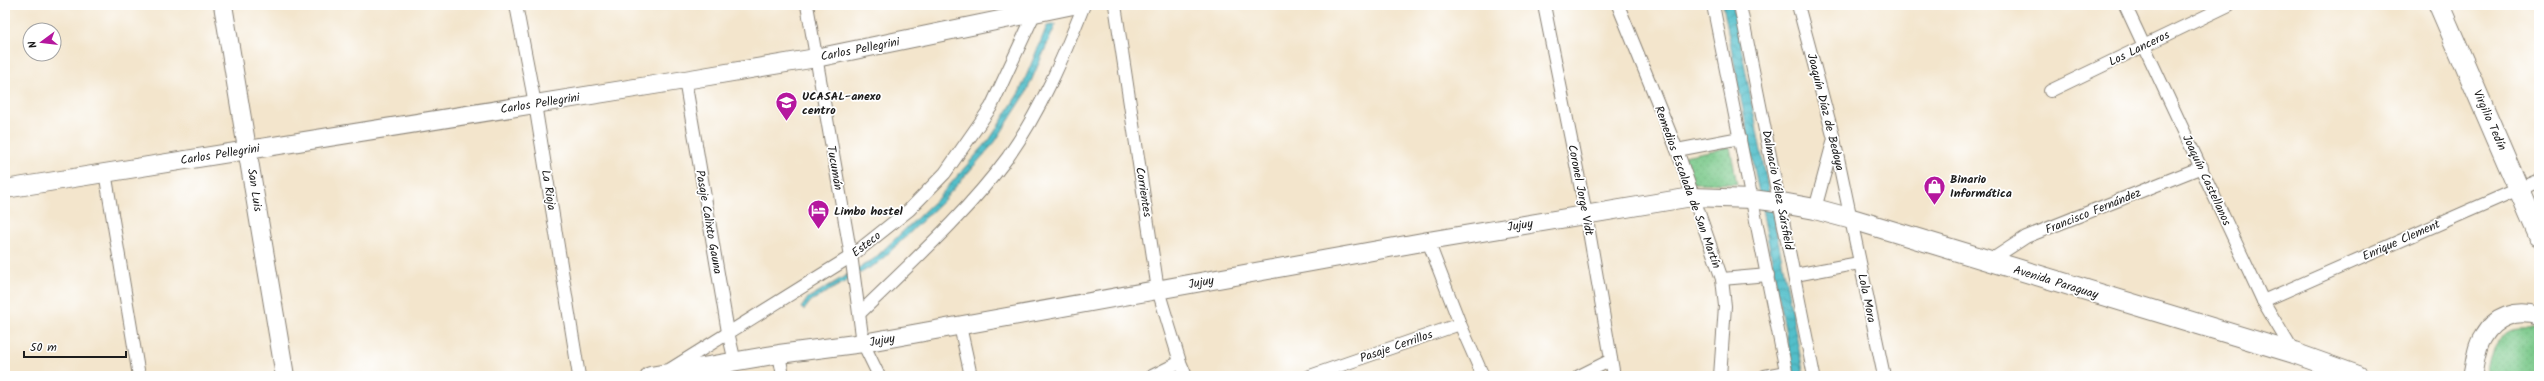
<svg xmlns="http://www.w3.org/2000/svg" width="2544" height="381" font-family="Kalam,sans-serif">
<defs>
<pattern id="park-dots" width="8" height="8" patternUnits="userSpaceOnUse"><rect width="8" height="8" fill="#78c888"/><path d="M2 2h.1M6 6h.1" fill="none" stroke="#67ab75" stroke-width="1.8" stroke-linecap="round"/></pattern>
<pattern id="water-waves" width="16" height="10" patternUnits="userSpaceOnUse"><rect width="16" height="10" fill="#52bfca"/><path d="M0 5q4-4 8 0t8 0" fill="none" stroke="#439aa3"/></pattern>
</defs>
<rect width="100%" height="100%" fill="#fff"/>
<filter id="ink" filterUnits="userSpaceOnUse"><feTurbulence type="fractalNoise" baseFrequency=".025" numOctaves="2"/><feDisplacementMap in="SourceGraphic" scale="8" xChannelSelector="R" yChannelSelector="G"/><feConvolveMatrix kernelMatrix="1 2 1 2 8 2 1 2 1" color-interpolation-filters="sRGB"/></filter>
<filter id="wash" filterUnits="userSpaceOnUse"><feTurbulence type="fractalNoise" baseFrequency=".012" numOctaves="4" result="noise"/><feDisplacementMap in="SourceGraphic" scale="16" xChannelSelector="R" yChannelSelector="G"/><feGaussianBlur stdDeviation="0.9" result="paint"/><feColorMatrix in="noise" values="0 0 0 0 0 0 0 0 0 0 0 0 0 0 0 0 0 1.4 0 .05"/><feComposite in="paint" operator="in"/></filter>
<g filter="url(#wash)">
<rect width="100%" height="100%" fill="#f3e5cc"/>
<g fill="url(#park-dots)" stroke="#4a7252">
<polygon points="1730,147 1737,184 1692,183 1684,156"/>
<path d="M2534,328L2539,331V376H2488C2485,360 2496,337 2511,330C2517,327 2528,328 2534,328Z"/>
</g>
<g fill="url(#water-waves)" stroke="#376e73">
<polygon points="1723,5 1733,5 1804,376 1794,376"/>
<polygon points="1056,24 1025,95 995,142 942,202 878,263 811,301 804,310 801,308 808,298 874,259 938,198 990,139 1020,91 1047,26"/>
</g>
</g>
<g filter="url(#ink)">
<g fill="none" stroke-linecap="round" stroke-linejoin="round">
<defs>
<g id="street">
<polyline points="516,5 535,104 579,376"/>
<polyline points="807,5 852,262 863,343 879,376"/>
<polyline points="1115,5 1158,290 1180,362 1186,376"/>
<polyline points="1544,5 1586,214 1614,376"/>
<polyline points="1618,5 1677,150 1722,279 1725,306 1720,376"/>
<polyline points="1713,5 1787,376"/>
<polyline points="1740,5 1814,376"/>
<polyline points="1798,5 1834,139 1884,376"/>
<polyline points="2125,5 2263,301 2294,353"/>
<polyline points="685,80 728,332 735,362 715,376"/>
<polyline points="2050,91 2229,5"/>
<polyline points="1677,150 1740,138"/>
<polyline points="105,172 139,376"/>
<polyline points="1815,209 1833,142"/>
<polyline points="1428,241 1460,324 1483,376"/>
<polyline points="1988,262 2026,237 2202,167"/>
<polyline points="1795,275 1859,263"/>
<polyline points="1722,279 1768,275"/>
<polyline points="2263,301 2539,180"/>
<path d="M860,313C911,263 965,215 1008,157C1041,110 1063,58 1084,5"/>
<polyline points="960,326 971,376"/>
<polyline points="779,354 783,376"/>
<polyline points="669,370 850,257 909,210 945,173 991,107 1037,8"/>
<polyline points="1152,376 1180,362"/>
<polyline points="1310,376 1460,324"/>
<polyline points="1579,376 1611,360"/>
<polyline points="1765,376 1786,372"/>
</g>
<g id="secondary">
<polyline points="223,5 285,376"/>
<polyline points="5,189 685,80 816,58 1073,5"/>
<polyline points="650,376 779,354 863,343 1428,241 1692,197 1752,199 1782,203"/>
<path d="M2472,376C2475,364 2476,347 2483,337C2495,316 2517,309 2539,316"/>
</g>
<g id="primary">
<polyline points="2439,5 2539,236"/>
<polyline points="1782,203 1815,209 1852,219 2294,353 2358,376"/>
</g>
</defs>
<use href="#street" stroke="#888074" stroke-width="14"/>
<use href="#secondary" stroke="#888074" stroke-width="20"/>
<use href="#primary" stroke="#888074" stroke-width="22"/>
<use href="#street" stroke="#fff" stroke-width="12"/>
<use href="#secondary" stroke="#fff" stroke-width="18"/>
<use href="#primary" stroke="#fff" stroke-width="20"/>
</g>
</g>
<defs>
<symbol id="university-pin" viewBox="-11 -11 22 30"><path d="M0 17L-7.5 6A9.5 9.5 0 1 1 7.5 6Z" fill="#b5179e" stroke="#fff"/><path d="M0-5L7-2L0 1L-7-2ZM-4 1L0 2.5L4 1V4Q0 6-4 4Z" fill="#fff"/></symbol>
<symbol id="shop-pin" viewBox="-11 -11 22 30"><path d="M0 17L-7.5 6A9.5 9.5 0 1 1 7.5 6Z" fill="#b5179e" stroke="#fff"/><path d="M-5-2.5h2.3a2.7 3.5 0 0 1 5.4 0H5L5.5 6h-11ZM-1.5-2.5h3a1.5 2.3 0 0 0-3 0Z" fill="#fff"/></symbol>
<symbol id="hotel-pin" viewBox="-11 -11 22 30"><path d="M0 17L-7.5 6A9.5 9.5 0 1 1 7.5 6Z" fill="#b5179e" stroke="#fff"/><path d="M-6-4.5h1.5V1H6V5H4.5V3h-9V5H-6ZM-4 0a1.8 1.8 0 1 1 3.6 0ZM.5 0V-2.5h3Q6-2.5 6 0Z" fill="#fff"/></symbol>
</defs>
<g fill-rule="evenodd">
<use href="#university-pin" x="774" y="90" width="25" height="34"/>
<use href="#shop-pin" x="1922" y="174" width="25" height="34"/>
<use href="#hotel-pin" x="806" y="198" width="25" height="34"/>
</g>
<g text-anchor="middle" stroke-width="3.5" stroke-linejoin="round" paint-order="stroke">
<g font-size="12" fill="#1c1c1c" stroke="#fff">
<text transform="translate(2139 48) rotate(-26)" y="4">Los Lanceros</text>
<text transform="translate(860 49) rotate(-11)" y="4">Carlos Pellegrini</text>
<text transform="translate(540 103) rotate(-9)" y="4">Carlos Pellegrini</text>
<text transform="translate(1826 112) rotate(76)" y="4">Joaquín Díaz de Bedoya</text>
<text transform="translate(2490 120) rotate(66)" y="4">Virgilio Tedín</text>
<text transform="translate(220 154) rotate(-9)" y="4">Carlos Pellegrini</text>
<text transform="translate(835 168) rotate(80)" y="4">Tucumán</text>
<text transform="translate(2207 180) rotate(65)" y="4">Joaquín Castellanos</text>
<text transform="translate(1688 187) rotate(70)" y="4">Remedios Escalada de San Martín</text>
<text transform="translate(255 190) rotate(81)" y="4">San Luis</text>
<text transform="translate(549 190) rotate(81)" y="4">La Rioja</text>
<text transform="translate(1581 190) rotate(79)" y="4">Coronel Jorge Vidt</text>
<text transform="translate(1778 190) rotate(79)" y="4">Dalmacio Vélez Sársfield</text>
<text transform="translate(1144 192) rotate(81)" y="4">Corrientes</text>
<text transform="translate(2093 211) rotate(-22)" y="4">Francisco Fernández</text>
<text transform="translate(709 222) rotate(80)" y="4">Pasaje Calixto Gauna</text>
<text transform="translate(1520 225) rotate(-9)" y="4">Jujuy</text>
<text transform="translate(2401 240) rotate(-24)" y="4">Enrique Clement</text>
<text transform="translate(866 244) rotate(-38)" y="4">Esteco</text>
<text transform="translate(1201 282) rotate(-10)" y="4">Jujuy</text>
<text transform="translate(2056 282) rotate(17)" y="4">Avenida Paraguay</text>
<text transform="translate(1867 298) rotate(78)" y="4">Lola Mora</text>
<text transform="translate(882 340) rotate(-10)" y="4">Jujuy</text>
<text transform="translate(1396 346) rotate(-19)" y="4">Pasaje Cerrillos</text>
</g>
<g font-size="12" font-weight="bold" fill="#1c1c1c" stroke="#fff" text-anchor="start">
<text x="802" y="100">UCASAL-anexo<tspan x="802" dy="14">centro</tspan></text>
<text x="1950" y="183">Binario<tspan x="1950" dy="14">Informática</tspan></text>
<text x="834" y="215">Limbo hostel</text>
</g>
</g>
<rect width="2544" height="381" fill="none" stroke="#fff" stroke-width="20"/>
<g transform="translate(42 42) rotate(255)"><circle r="19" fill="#ffffff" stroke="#a4a4a4"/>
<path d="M0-3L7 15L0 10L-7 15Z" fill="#b5179e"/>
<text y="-6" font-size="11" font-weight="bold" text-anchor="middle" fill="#1c1c1c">N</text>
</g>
<path d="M24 351v6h102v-6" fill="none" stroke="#1c1c1c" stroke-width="2"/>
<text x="30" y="351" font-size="12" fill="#1c1c1c" stroke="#ffffff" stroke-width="3" paint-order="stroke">50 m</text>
</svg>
